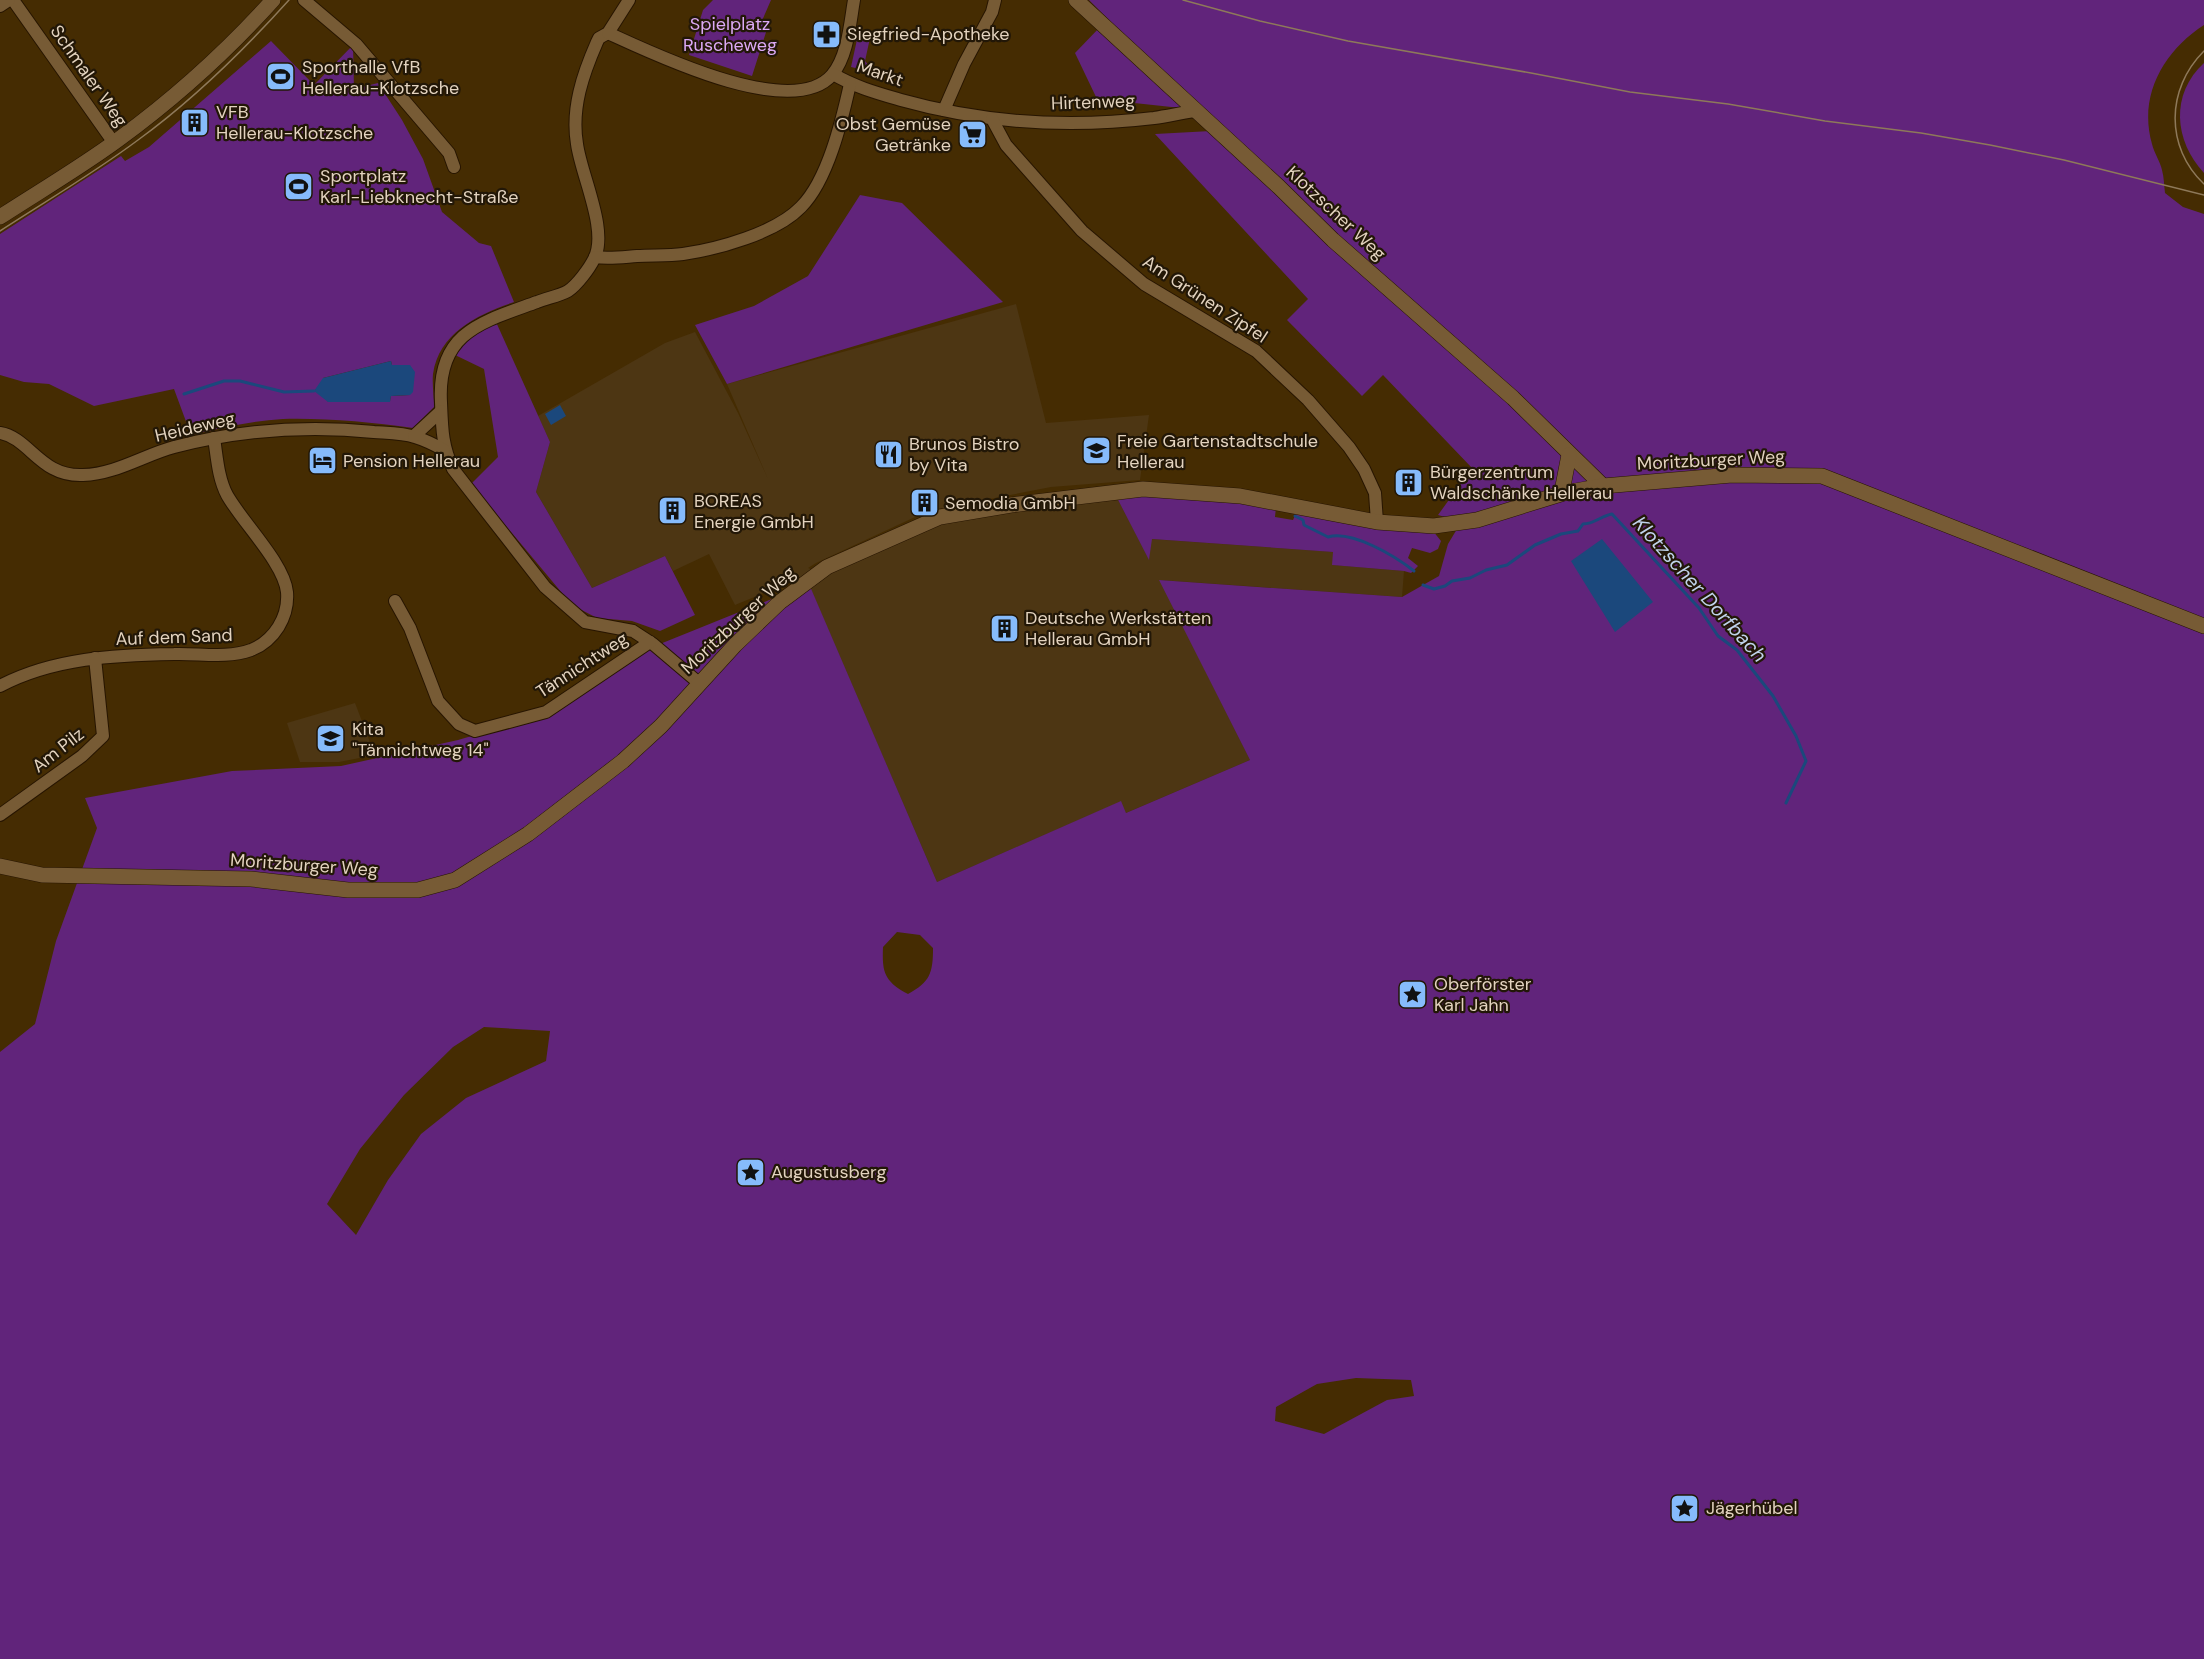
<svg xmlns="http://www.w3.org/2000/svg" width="2204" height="1659" font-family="'DM Sans',sans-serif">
<rect width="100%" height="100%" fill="#452c02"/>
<g fill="#4d3613">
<polygon points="1016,304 1046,423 1149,415 1140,480 1051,487 928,511 816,563 808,568 825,575 940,522 1116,496 1149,559 1151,539 1334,552 1333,565 1404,571 1402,597 1160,580 1250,760 1126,813 1120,802 937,882 805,576 735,605 709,554 673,571 665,556 592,588 536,492 550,442 538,416 665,343 695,332 738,413 768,479 727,384"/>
<polygon points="355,703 375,755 339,762 300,762 287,723"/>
</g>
<g fill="#61247b" fill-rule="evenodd">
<polygon points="713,0 771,0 761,23 768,26 752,76 689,55 703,10"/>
<path d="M1089,0H2204V25C2164,51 2138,95 2152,144C2154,153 2160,161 2162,170C2164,177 2164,185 2165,193L2183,207L2204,214V1659H0V1052L35,1024L56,941L97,828L85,798L232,771L341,766L458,740L547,714L650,648L809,584L937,882L1121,801L1126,813L1250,760L1159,580L1402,597L1439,576L1448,544L1457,529L1456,520L1438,515L1472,468L1383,375L1362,396L1287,320L1308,299L1155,134L1211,131L1142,53ZM897,932L920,935L933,948C933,973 930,982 908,994C884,981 882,972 883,947ZM484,1027L550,1031L546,1061L466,1098L421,1134L388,1180L356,1235L327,1204L360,1149L404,1095L453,1047ZM1356,1378L1411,1380L1414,1396L1387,1400L1324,1434L1275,1421L1276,1407L1317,1384Z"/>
<polygon points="1101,26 1190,109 1097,99 1075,53"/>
<polygon points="858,35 870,38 865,61 869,66 864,70 851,67"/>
<path d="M271,41L314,85L353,45L354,89L378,83L402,120L423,159L442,212L479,243L491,246L514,302C479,314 439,332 433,374C432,384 434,396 434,407L413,428C370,422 326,418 283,419C251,421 221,428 191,435L174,389L94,406L49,384L24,382L0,375V234L121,156L125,161L149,147ZM391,361L392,365H410V395L391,396L390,401L328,402L323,378Z"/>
<path d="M2204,63V173C2174,141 2170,94 2204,63Z"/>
<polygon points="860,195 902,203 1003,302 727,384 695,325 754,306 808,276"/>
<polygon points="496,322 550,442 536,492 592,588 665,556 695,615 660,631 632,621 597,618 572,605 471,484 498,457 484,369 455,355 468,336"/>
<polygon points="1145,493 1276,507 1275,517 1293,520 1297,511 1433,531 1441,541 1438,549 1430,553 1412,548 1408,558 1418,566 1411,573 1404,571 1332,565 1333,552 1152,539 1149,560 1116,496"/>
</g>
<g fill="#1b487c">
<polygon points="391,361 392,365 410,365 415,372 413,392 410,395 391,396 390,402 328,402 314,391 323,378"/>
<polygon points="560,405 566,416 551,425 545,414"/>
<polygon points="1602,539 1653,602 1615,632 1571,561"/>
</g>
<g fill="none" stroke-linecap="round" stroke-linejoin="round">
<g stroke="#1b487c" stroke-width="3">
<polyline points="184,394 224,381 240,381 284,392 314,391"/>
<path d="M1295,516L1303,520L1304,525L1328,537C1352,530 1395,556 1414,571"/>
<path d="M1423,585L1434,589L1445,586L1452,581L1470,578L1486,570L1507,565L1535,545L1561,534L1578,531L1583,524C1594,524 1601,516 1612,514L1699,608L1718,636L1737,650L1773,696L1796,736L1806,761L1786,803"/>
</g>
<defs>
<g id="minor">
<polyline points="13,0 114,143"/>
<polyline points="304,0 356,44 449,153 454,167"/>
<path d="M629,0L608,33L599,38L597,42C583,74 571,108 577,144C581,175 609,231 594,259C589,269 577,285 568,291C559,296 547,298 537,302C482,322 437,332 441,402C442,428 442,445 453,469L545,587L585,622L633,631L653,644L699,683"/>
<polyline points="0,6 9,0"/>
<path d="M608,33C654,54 792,121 832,75C848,56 850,23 854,0"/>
<path d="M833,74C855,87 877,93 901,100C983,123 1070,128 1154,118C1168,116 1181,113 1195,111"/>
<polyline points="944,110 964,64 992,12 995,0"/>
<polyline points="992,119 1006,145 1082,231 1144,284 1256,351 1308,400 1349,447 1364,469 1375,493 1377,522"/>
<path d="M595,257C609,259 623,257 637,256C652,255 668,256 683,254C718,249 776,233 801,207C828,180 842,120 850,84"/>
<path d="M0,433C30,438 40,477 83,475C116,474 144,455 174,447C240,430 307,425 374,432C387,433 403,433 415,437C425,440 435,445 444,450"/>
<polyline points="414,436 441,411"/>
<polyline points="395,601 410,628 438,701 459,724 475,731 546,712 650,642"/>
<path d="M0,686C53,658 115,655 174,654C199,653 226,659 251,650C274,641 289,617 287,592C284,563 242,522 227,495C218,478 217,457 214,438"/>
<polyline points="0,815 82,756 103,736 95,658"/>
</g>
<g id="tertiary">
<polyline points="1076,0 1279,187 1333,240 1513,398 1603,486"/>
<path d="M0,217C40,191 81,167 119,139C175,98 227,51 273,0"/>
<polyline points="1564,493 1563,486 1569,455"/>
<polyline points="0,866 42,875 251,879 348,890 418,890 455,880 528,834 623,761 661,726 735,645 780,602 827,567 940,517 1011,505 1143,489 1240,496 1377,522 1434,526 1477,520 1564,493 1603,486 1732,475 1822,476 2204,626"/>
</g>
</defs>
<use href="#minor" stroke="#271500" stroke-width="14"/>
<use href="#tertiary" stroke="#271500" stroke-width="16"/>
<use href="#minor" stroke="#775b35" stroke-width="12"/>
<use href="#tertiary" stroke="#775b35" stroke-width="15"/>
<g stroke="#8e795a" stroke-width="1.5">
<polyline points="1183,0 1260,21 1348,41 1531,73 1630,92 1728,104 1825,121 1921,133 1990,145 2064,160 2204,195"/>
<path d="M2204,51C2166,89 2165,147 2204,184"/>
<path d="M0,231C46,201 94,173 138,140C193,100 243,51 289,0"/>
</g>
</g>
<defs>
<symbol id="pharmacy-square" viewBox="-11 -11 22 22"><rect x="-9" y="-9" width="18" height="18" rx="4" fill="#86bbfb" stroke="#221707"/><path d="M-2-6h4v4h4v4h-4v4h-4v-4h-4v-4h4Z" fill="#111"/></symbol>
<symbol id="stadium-square" viewBox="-11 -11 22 22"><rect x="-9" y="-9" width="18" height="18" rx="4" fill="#86bbfb" stroke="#221707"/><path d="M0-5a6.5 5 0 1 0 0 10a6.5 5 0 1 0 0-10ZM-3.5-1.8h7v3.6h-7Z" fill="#111"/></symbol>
<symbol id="building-square" viewBox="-11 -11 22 22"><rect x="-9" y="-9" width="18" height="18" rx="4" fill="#86bbfb" stroke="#221707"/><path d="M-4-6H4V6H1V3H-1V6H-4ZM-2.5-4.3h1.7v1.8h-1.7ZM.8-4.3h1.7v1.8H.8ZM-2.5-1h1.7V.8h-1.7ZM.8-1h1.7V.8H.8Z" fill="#111"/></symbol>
<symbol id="supermarket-square" viewBox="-11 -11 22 22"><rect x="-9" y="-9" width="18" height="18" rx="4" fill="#86bbfb" stroke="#221707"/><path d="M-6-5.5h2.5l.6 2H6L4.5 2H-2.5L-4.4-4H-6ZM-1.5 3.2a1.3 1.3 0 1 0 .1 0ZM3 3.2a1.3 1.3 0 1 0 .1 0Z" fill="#111"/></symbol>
<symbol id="school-square" viewBox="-11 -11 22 22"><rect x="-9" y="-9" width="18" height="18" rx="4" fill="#86bbfb" stroke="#221707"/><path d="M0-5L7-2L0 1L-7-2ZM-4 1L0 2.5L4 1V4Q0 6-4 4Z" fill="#111"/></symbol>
<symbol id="restaurant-square" viewBox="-11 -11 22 22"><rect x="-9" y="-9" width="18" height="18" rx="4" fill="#86bbfb" stroke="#221707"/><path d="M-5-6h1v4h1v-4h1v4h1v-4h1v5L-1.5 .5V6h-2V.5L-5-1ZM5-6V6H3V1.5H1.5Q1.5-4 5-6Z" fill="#111"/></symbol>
<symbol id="hotel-square" viewBox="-11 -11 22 22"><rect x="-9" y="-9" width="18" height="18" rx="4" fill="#86bbfb" stroke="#221707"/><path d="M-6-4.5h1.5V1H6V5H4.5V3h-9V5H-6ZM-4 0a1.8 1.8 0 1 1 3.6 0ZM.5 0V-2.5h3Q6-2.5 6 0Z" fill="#111"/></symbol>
<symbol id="sight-square" viewBox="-11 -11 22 22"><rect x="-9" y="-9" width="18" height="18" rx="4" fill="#86bbfb" stroke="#221707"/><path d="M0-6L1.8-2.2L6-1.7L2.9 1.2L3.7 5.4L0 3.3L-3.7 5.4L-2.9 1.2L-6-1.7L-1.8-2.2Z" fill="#111"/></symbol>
</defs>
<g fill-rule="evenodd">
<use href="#pharmacy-square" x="810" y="18" width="33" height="33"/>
<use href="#stadium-square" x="264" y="60" width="33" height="33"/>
<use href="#building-square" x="178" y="106" width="33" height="33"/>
<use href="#supermarket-square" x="956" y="118" width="33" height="33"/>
<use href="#stadium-square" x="282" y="170" width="33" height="33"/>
<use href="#school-square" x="1080" y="434" width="33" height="33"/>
<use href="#restaurant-square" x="872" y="438" width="33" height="33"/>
<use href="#hotel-square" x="306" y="444" width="33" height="33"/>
<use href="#building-square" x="1392" y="466" width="33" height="33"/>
<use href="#building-square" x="908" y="486" width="33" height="33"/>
<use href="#building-square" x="656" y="494" width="33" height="33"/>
<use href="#building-square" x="988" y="612" width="33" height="33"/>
<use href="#school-square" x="314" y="722" width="33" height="33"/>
<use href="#sight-square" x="1396" y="978" width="33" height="33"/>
<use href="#sight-square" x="734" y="1156" width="33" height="33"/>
<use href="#sight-square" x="1668" y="1492" width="33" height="33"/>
</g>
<g text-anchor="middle" stroke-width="4.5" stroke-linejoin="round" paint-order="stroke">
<g font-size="18" fill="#dca9f5" stroke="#221707">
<text x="730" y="30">Spielplatz<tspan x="730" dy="21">Ruscheweg</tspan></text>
</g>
<g font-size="18" fill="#e3d3bf" stroke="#221707" text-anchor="start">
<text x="847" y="40">Siegfried-Apotheke</text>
<text x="302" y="73">Sporthalle VfB<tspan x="302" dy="21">Hellerau-Klotzsche</tspan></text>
<text x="216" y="118">VFB<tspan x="216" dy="21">Hellerau-Klotzsche</tspan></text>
<text x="951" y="130" text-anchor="end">Obst Gemüse<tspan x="951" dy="21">Getränke</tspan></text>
<text x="320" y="182">Sportplatz<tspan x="320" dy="21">Karl-Liebknecht-Straße</tspan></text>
<text x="1117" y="447">Freie Gartenstadtschule<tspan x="1117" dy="21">Hellerau</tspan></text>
<text x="909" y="450">Brunos Bistro<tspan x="909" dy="21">by Vita</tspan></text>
<text x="343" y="467">Pension Hellerau</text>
<text x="1430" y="478">Bürgerzentrum<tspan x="1430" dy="21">Waldschänke Hellerau</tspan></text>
<text x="694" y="507">BOREAS<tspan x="694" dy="21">Energie GmbH</tspan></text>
<text x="945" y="509">Semodia GmbH</text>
<text x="1025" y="624">Deutsche Werkstätten<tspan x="1025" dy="21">Hellerau GmbH</tspan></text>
<text x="352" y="735">Kita<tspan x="352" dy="21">"Tännichtweg 14"</tspan></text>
<text x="1434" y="990">Oberförster<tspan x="1434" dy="21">Karl Jahn</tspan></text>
<text x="771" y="1178">Augustusberg</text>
<text x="1706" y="1514">Jägerhübel</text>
</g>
<g font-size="18" fill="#e3d3bf" stroke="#221707">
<text transform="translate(880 73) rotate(19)" y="6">Markt</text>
<text transform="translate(89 76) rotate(55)" y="6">Schmaler Weg</text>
<text transform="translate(1093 102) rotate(-2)" y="6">Hirtenweg</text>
<text transform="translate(1336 213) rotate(43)" y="6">Klotzscher Weg</text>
<text transform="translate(1205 299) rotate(33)" y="6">Am Grünen Zipfel</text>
<text transform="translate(195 427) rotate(-13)" y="6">Heideweg</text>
<text transform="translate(1711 460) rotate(-3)" y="6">Moritzburger Weg</text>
<text transform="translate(738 620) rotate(-43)" y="6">Moritzburger Weg</text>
<text transform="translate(174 637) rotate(-2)" y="6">Auf dem Sand</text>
<text transform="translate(582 665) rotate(-33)" y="6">Tännichtweg</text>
<text transform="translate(58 750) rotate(-38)" y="6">Am Pilz</text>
<text transform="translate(304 865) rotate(4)" y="6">Moritzburger Weg</text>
</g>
<g font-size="20" font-style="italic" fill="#c0d3eb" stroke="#221707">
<text transform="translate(1700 589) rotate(48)" y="7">Klotzscher Dorfbach</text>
</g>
</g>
</svg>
